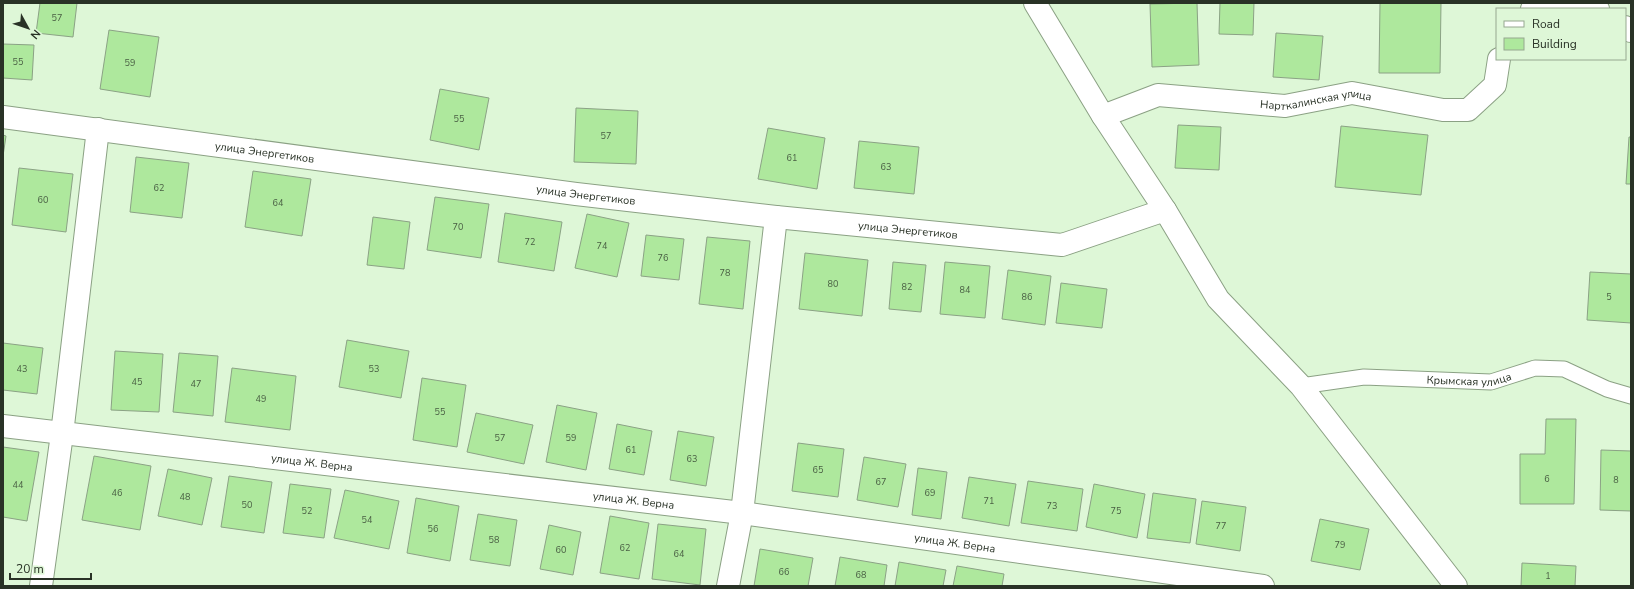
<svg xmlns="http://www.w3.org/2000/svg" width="1634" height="589" font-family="'Nunito Sans',sans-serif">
<rect width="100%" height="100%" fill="#def7d7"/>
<g fill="#aee89d" stroke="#8ba285">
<polygon points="40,3 77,3 73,37 36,33"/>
<polygon points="1197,3 1199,65 1152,67 1150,4"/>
<polygon points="1220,3 1254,3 1253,35 1219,34"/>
<polygon points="1380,3 1441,3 1440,73 1379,73"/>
<polygon points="109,30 159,37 150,97 100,89"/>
<polygon points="1276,33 1323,36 1319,80 1273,77"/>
<polygon points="3,44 34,45 32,80 3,78"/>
<polygon points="440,89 489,98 479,150 430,140"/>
<polygon points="576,108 638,111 636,164 574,162"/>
<polygon points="1178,125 1221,127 1219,170 1175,168"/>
<polygon points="1341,126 1428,135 1421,195 1335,187"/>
<polygon points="768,128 825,138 817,189 758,179"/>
<polygon points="3,135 6,136 3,156"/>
<polygon points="1629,137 1631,137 1631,184 1626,184"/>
<polygon points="859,141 919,147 914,194 854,188"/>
<polygon points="136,157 189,163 182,218 130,212"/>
<polygon points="19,168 73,174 66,232 12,225"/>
<polygon points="253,171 311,179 302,236 245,227"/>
<polygon points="435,197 489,204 481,258 427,250"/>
<polygon points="505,213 562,222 554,271 498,262"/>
<polygon points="587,214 629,223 617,277 575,268"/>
<polygon points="373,217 410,222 404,269 367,265"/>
<polygon points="646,235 684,239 679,280 641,276"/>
<polygon points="707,237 750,241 743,309 699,304"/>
<polygon points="805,253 868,260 862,316 799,309"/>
<polygon points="893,262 926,265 921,312 889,309"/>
<polygon points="945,262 990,266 985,318 940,314"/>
<polygon points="1008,270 1051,276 1045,325 1002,319"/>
<polygon points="1590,272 1631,274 1631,323 1587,320"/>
<polygon points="1061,283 1107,289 1102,328 1056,323"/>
<polygon points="347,340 409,351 401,398 339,387"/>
<polygon points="3,343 43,348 37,394 3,390"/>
<polygon points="115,351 163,354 159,412 111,410"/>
<polygon points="179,353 218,356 213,416 173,412"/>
<polygon points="232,368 296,376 290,430 225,422"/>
<polygon points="422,378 466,385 457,447 413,440"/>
<polygon points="557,405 597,413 586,470 546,462"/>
<polygon points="476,413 533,425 524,464 467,452"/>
<polygon points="1546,419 1576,419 1574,504 1520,504 1520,454 1545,454"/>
<polygon points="617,424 652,431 644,475 609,469"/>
<polygon points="678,431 714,437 706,486 670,480"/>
<polygon points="798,443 844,449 838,497 792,491"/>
<polygon points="3,447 39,452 27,521 3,517"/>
<polygon points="1601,450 1631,451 1631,511 1600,510"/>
<polygon points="94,456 151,466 140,530 82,520"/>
<polygon points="864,457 906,464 898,507 857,500"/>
<polygon points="918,468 947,472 941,519 912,515"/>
<polygon points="168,469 212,478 202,525 158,516"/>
<polygon points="229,476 272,482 264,533 221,527"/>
<polygon points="969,477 1016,484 1009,526 962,518"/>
<polygon points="1028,481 1083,489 1077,531 1021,523"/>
<polygon points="290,484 331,489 324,538 283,533"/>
<polygon points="1094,484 1145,494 1137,538 1086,527"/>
<polygon points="345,490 399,501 389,549 334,538"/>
<polygon points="1153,493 1196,499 1190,543 1147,538"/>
<polygon points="416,498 459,506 450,561 407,553"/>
<polygon points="1202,501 1246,507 1240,551 1196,544"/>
<polygon points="478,514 517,520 510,566 470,560"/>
<polygon points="610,516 649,523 639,579 600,573"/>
<polygon points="1320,519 1369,529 1360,570 1311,561"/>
<polygon points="658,524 706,529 700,585 652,579"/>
<polygon points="549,525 581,532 573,575 540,569"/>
<polygon points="760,549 813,558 808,586 754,586"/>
<polygon points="840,557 887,565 884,586 835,586"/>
<polygon points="899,562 946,570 943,586 895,586"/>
<polygon points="1522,563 1576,566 1575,586 1521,586"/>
<polygon points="957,566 1004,574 1002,586 953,586"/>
</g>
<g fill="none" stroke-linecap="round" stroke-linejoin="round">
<defs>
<g id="service">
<path id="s1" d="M1301,386L1364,377L1491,382L1535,368L1564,369L1607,389L1631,396"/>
</g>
<g id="minor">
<polyline points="1035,3 1103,116 1165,210 1218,299 1301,386 1456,586"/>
<polyline points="1532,9 1537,4 1596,8 1598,9"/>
<polyline points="1625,27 1631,31"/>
<path id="s2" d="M1103,116L1158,95L1285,106L1352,93L1443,110H1468L1495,85L1499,59"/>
<path id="s3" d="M3,117L576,194L776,217L1062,245L1165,210"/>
<path id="s4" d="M3,426L742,513L1263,586"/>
<polyline points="41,586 62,434 98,129"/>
<polyline points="728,586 742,513 776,217"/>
</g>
</defs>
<use href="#service" stroke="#8ba184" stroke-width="17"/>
<use href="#minor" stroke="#8ba184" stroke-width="24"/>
<use href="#service" stroke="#fff" stroke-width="15"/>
<use href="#minor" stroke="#fff" stroke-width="22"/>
</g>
<g text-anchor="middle" stroke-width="4" stroke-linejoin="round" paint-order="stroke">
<g font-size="9" fill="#4a6044">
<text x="57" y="21">57</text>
<text x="18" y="65">55</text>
<text x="130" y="66">59</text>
<text x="459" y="122">55</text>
<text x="606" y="139">57</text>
<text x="792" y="161">61</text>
<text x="886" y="170">63</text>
<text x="159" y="191">62</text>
<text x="43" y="203">60</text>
<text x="278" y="206">64</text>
<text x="458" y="230">70</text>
<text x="530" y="245">72</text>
<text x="602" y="249">74</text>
<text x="663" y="261">76</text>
<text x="725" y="276">78</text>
<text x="833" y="287">80</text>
<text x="907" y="290">82</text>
<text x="965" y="293">84</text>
<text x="1027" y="300">86</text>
<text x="1609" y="300">5</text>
<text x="22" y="372">43</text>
<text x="374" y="372">53</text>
<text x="137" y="385">45</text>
<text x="196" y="387">47</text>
<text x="261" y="402">49</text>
<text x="440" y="415">55</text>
<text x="500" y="441">57</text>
<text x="571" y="441">59</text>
<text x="631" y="453">61</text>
<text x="692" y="462">63</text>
<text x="818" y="473">65</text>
<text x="1547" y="482">6</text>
<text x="1616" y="483">8</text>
<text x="881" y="485">67</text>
<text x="18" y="488">44</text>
<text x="117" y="496">46</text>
<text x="930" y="496">69</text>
<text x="185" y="500">48</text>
<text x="989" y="504">71</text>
<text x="247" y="508">50</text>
<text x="1052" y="509">73</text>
<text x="307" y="514">52</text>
<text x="1116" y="514">75</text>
<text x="367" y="523">54</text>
<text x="1221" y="529">77</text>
<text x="433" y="532">56</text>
<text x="494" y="543">58</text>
<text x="1340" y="548">79</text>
<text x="625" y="551">62</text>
<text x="561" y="553">60</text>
<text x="679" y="557">64</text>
<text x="784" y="575">66</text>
<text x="861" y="578">68</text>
<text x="1548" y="579">1</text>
</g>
<g font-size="11" fill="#293226" stroke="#def7d7">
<text dy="4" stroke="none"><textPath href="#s2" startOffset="218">Нарткалинская улица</textPath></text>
<text dy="4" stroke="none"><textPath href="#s3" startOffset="264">улица Энергетиков</textPath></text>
<text dy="4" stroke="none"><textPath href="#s3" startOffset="588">улица Энергетиков</textPath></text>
<text dy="4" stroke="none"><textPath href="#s3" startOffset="912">улица Энергетиков</textPath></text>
<text dy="4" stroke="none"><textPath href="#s1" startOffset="169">Крымская улица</textPath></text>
<text dy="4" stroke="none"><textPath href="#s4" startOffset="311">улица Ж. Верна</textPath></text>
<text dy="4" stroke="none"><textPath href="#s4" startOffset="635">улица Ж. Верна</textPath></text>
<text dy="4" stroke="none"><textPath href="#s4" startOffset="959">улица Ж. Верна</textPath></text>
</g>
</g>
<rect width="1634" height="589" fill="none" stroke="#293226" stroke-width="8"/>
<rect x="1496" y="8" width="130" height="52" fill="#def7d7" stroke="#96a890"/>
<rect x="1504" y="21" width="20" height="6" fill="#ffffff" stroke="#96a890"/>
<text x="1532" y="28" font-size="12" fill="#293226">Road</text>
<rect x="1504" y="38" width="20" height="12" fill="#aee89d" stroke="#96a890"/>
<text x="1532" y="48" font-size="12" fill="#293226">Building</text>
<g transform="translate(28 28) rotate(130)" stroke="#def7d7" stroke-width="3" paint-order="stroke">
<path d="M0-3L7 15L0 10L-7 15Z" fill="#293226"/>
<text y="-6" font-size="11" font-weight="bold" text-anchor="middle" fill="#293226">N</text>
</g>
<path d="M10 573v6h81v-6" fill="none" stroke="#293226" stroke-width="2"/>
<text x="16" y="573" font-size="12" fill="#293226" stroke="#def7d7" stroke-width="3" paint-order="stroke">20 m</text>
</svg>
